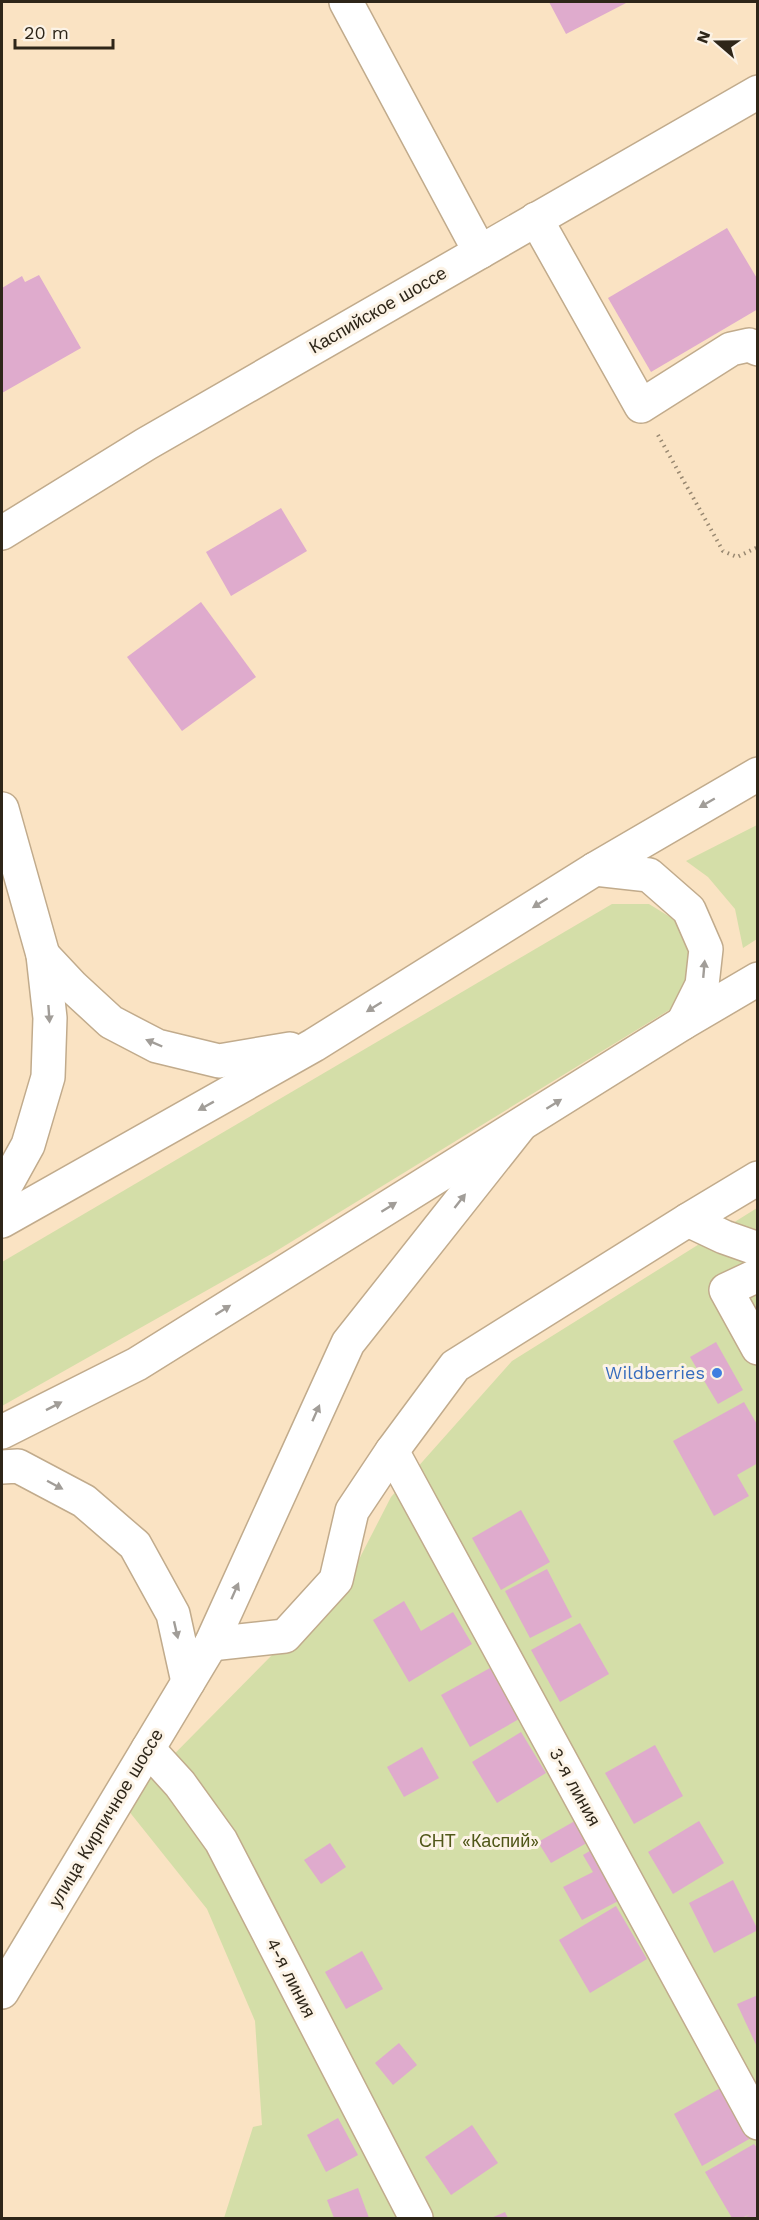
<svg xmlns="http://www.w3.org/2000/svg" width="759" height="2220" font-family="'Work Sans',sans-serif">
<rect width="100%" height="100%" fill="#fae3c3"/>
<g fill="#d4dea8">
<polygon points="757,825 757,939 743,948 735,909 708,877 686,861"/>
<polygon points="612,904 649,904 675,920 689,941 692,972 679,1004 273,1253 2,1406 2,1262"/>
<polygon points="757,1208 757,2218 224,2218 253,2127 262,2125 255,2021 207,1909 124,1805 351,1575 391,1497 512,1361"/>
</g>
<g fill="#dfabcd">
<polygon points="549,2 628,2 566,34"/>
<polygon points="727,228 758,280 758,309 651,372 608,298"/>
<polygon points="39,275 81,348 2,393 2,288 22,276 25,282"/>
<polygon points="281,508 307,551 231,596 206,552"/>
<polygon points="201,602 256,677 182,731 127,657"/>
<polygon points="716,1342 743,1390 718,1404 690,1357"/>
<polygon points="744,1402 758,1426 758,1463 737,1475 749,1496 714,1516 673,1441"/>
<polygon points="521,1510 550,1562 501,1590 472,1538"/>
<polygon points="547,1569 572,1617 530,1638 505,1591"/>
<polygon points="404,1601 421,1631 453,1612 472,1644 409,1682 373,1620"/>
<polygon points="580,1623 609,1674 560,1702 531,1650"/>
<polygon points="490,1668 519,1719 470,1747 441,1695"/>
<polygon points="521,1732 546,1773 497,1803 472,1762"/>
<polygon points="655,1745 683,1796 634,1824 605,1773"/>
<polygon points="422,1747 439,1778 404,1797 387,1767"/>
<polygon points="580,1818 592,1840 551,1863 538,1842"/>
<polygon points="699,1821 724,1863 673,1894 648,1852"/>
<polygon points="330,1843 346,1867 321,1884 304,1860"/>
<polygon points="598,1846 624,1898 582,1920 563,1887 593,1872 583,1855"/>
<polygon points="733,1880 758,1930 714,1953 689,1903"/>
<polygon points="616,1906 647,1959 590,1993 559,1940"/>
<polygon points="362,1951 383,1989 346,2009 325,1972"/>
<polygon points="758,1995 758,2049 737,2004"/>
<polygon points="399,2043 417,2065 393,2085 375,2063"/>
<polygon points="722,2087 751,2138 702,2166 674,2114"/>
<polygon points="338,2118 358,2155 326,2172 307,2135"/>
<polygon points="472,2125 498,2163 451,2195 425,2157"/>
<polygon points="754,2144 758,2149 758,2218 744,2218 750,2214 742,2218 732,2218 705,2172"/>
<polygon points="358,2188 369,2218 334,2218 327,2200"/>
<polygon points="505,2212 508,2218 491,2218"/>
</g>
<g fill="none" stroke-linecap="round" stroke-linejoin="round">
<defs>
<g id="minor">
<polyline points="346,2 480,252"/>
<polyline points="536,219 641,406 731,349 749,345 758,349"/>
<polyline points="688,1220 724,1237 758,1249"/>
<polyline points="758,1275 726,1290 758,1348"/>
<polyline points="392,1451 758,2123"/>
<polyline points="2,1467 18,1466 84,1501 135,1545 173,1614 188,1682"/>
<polyline points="211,1644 285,1636 336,1580 352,1511 392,1451 455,1366 688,1220 758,1178"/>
<polyline points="148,1749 180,1784 221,1841 416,2218"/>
<polyline points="2,1992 211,1644 348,1343 519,1127"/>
</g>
<g id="major">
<polyline points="2,533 146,444 758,92"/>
<polyline points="2,809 43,955 50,1018 48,1077 28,1145 2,1192"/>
<polyline points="595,869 649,875 689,910 706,949 702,985 683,1023"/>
<polyline points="43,955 73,987 111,1022 157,1046 219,1061 290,1049"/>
<polyline points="2,1221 314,1045 595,869 758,774"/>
<polyline points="2,1432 137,1364 683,1023 758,979"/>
</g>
</defs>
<use href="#minor" stroke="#c1ab8c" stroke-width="36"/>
<use href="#major" stroke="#c1ab8c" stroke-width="36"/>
<polyline stroke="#988871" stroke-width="4" stroke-dasharray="1.5 4.5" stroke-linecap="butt" points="658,435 723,551 737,557 758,547"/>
<use href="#minor" stroke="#fff" stroke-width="33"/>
<use href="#major" stroke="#fff" stroke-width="33"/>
</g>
<defs><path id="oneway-solid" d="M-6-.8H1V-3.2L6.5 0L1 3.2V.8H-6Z" transform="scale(1.5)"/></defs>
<g fill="#a19d98">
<use href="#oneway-solid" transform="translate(707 803) rotate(150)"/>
<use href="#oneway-solid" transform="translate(540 903) rotate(148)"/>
<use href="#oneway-solid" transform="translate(704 969) rotate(-85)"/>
<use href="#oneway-solid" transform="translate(374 1007) rotate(148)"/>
<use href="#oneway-solid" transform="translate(49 1014) rotate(86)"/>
<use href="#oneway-solid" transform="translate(154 1043) rotate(-157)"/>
<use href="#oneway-solid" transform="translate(554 1104) rotate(-32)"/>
<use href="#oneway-solid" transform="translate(206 1106) rotate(151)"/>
<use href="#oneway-solid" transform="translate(460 1201) rotate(-52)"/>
<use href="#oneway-solid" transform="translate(389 1207) rotate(-32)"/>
<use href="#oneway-solid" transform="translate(223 1310) rotate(-32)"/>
<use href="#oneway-solid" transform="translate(54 1406) rotate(-27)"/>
<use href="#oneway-solid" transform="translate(316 1413) rotate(-66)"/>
<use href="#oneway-solid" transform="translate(55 1485) rotate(28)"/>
<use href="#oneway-solid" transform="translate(235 1591) rotate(-66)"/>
<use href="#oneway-solid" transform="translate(176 1630) rotate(77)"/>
</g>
<circle fill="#3f7fe0" stroke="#fcf3e6" stroke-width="2" cx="717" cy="1373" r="6"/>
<g text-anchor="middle" stroke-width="6" stroke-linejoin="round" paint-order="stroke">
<g font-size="18" fill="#2e2619" stroke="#fcf3e6">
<text transform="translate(378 310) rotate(-30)" y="6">Каспийское шоссе</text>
<text transform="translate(575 1787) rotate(61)" y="6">3-я линия</text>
<text transform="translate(106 1818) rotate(-59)" y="6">улица Кирпичное шоссе</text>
<text transform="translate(291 1978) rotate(63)" y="6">4-я линия</text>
</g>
<g font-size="18" fill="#366cbe" stroke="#fcf3e6" text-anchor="end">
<text x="705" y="1379">Wildberries</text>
</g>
<g font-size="18" fill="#505719" stroke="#fcf3e6">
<text x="479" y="1847">СНТ «Каспий»</text>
</g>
</g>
<rect width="759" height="2220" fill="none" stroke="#2e2619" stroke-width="6"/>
<g transform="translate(717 42) rotate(290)" stroke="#fcf3e6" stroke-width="4.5" paint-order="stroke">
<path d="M0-4.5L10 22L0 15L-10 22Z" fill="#2e2619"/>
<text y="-9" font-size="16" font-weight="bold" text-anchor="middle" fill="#2e2619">N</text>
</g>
<path d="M15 39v9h98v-9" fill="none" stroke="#2e2619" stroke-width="3"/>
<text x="24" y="39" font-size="18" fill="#2e2619" stroke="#fcf3e6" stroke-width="4.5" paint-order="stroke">20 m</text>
</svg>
